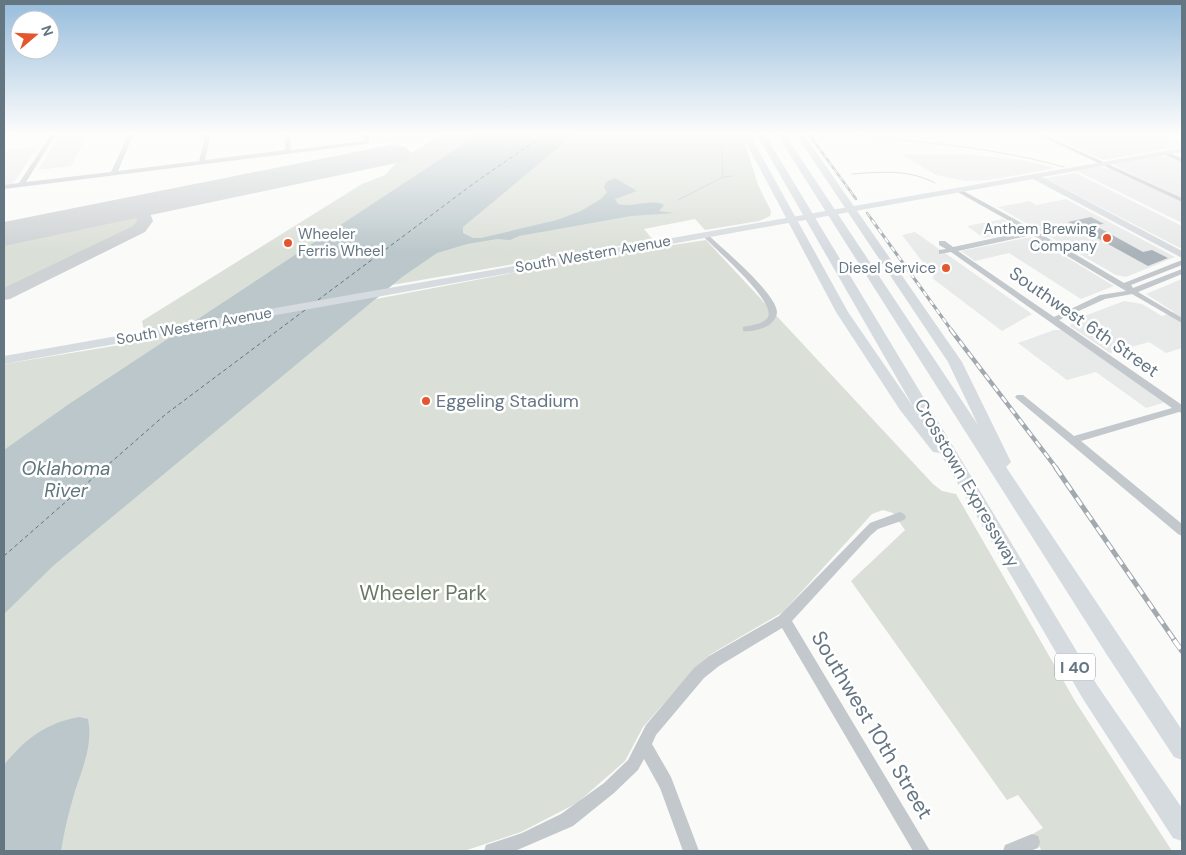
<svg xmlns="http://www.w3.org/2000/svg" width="1186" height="855" font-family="'DM Sans',sans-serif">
<rect width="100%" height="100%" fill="#fafaf8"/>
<g fill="#e8e9e9">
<polygon points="61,133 89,133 71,166 38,170"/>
<polygon points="370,133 440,133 440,136 373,144"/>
<polygon points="1045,133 1125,133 1182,141 1182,146 1103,160"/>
<polygon points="37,147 13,184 4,185 4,151"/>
<polygon points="901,154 976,155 1026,161 1056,168 989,180 966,181 936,175"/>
<polygon points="1162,156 1172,157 1182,161 1182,198 1115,166 1116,164"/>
<polygon points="1100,167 1109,168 1182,202 1182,223 1077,171"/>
<polygon points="1076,173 1182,226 1182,249 1044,178"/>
<polygon points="1066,199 1175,257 1126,277 1116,275 998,207 1030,201 1036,205"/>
<polygon points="1003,219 1022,231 984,238 967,226"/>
<polygon points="915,232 1032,314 1002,331 932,278 934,277 902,235"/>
<polygon points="1031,237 1076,263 1114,286 1081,299 1009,253 975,261 961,251"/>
<polygon points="1182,279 1182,348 1166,353 1149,342 1110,353 1070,326 1074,320 1124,301 1142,304 1162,316 1174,312 1146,294"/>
<polygon points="1054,330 1063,330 1166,402 1146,408 1096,372 1067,380 1018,343"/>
</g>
<g fill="#dadfd7">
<polygon points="435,133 742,133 758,185 771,211 770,216 759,221 705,230 695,219 644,229 653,240 392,285 376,299 607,255 706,240 933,484 942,491 956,494 1075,701 1172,851 1042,851 1031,835 1043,828 1018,795 1007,800 851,581 905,530 893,513 883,510 872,514 783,612 711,654 697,666 643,727 625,761 577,803 521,832 464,851 4,851 4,364 120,345 144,330 142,321 362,184 385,175 399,160 440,136"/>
<polygon points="137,213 137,223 133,227 94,250 4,292 4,239"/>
</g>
<g fill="#bbc7cb">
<path d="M480,133H576L463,227V233L473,238H481L557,220L581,211L601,199L607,192L604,187L606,182L615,178L637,191L615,199L618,204C631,208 655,198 664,205L659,211L674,213L631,216L519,236L510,240L497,239L467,244L437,253L402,277L54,565L4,614V450L69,404Z"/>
<path d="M79,717L88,719C93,744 83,767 75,791C69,811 64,831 61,851H4V765C25,739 46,723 79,717Z"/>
</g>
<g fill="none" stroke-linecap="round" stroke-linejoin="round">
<g stroke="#bbc7cb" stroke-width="1">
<path d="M838,133C914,142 990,146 1064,167"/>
<path d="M852,174C881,172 909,169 935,183"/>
<polyline points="723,177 721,137 723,134 733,133"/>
<polyline points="678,200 723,177 733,176"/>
</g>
<g stroke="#60757c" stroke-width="1" stroke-dasharray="4 3" stroke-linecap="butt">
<polyline points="318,300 477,181 547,133"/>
<polyline points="4,556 166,414 305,310"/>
</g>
<polygon fill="#ced2d4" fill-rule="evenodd" points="141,202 146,203 153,221 145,232 10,299 4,300 4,288 133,226 137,221 134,206 136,203"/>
<polygon fill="#ced2d4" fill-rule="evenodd" points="395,144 406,147 411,154 406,161 4,246 4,222"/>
</g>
<polygon fill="#aab3b9" points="1091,217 1104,224 1094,225 1143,252 1152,250 1168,258 1148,266 1068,222"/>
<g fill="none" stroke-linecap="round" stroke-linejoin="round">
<g fill="#c3c8cc" fill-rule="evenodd">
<polygon points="4,133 29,133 4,137"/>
<polygon points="52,133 57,133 26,182 111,172 129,133 134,133 118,171 199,161 206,133 211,133 205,160 285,150 285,133 290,133 291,150 364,141 363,133 367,133 370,142 367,144 4,189 4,185 19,183"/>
<polygon points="1034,133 1040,133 1182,198 1182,202"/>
<polygon points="1169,133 1182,133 1182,136"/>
<polygon points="1165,151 1182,158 1182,162 1163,154 1162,153"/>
<path d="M958,188L1036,231L1124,283L1182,260V265L1131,285L1133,288L1182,269V274L1138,292L1182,318V323L1132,294L1105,299L1059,320L1182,405V413L1179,412L1081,441L1182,524V536L1178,534L1017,399L1015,397L1017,395H1023L1074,436L1172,408L951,252L939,254V250L946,249L939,245V241H945L953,247L1027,231L956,191V189ZM1032,235L1126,291L1100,295L1054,317L958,251Z"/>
<path d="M703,234H707C722,248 776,293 777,312C777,317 773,322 769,325C762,329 751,332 743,331V327C751,325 763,325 768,317C776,301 714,248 703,236Z"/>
<polygon points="900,512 904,514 906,517 904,520 878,529 871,535 792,621 930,851 913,851 782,628 719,666 704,678 656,735 652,744 671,777 699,851 683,851 660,788 644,759 638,770 614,793 573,826 515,851 484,851 486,845 522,833 561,814 604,783 628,760 646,725 694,668 709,656 779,616 870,523"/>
<polygon points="1032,834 1038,836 1040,842 1038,848 1030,851 1003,851 1005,845"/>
</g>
<polygon fill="#d6dbdf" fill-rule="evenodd" points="1182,148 1182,152 1042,177 1182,251 1182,258 1033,179 4,364 4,356"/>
<g fill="#d6dbdf" fill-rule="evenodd">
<polygon points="741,133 749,133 848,312 914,408 756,133 764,133 1097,685 1182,808 1182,841 1173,838 1083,699 940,453 933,452 900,410 836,312"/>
<polygon points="776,133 784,133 978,425 948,362 795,133 803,133 962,362 1011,462 1006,467 1182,730 1182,760 1174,757 1107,655"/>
</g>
<defs>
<g id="rail-far4">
<polyline points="808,133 856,199"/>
<polyline points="867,213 873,221"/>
</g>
<polyline id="rail-far3" points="872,220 952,331"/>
<polyline id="rail-far2" points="951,330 1057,469"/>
<polyline id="rail-far1" points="1056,468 1175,641"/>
<polyline id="rail" points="1174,640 1182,651"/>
</defs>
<use href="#rail-far4" stroke="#a2aab0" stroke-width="2.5"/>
<use href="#rail-far3" stroke="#a2aab0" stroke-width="3"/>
<use href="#rail-far2" stroke="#a2aab0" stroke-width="4.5"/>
<use href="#rail-far1" stroke="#a2aab0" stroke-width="5"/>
<use href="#rail" stroke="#a2aab0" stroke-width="5.5"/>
<use href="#rail-far4" stroke="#fff" stroke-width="1" stroke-dasharray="4.5" stroke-linecap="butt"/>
<use href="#rail-far3" stroke="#fff" stroke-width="2" stroke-dasharray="5.5" stroke-linecap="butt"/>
<use href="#rail-far2" stroke="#fff" stroke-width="2.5" stroke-dasharray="7" stroke-linecap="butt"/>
<use href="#rail-far1" stroke="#fff" stroke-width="3" stroke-dasharray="9" stroke-linecap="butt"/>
<use href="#rail" stroke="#fff" stroke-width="4" stroke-dasharray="11" stroke-linecap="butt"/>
</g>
<linearGradient id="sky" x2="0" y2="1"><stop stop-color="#96bcdc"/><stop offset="0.53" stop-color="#fdfdfc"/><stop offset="1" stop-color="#fdfdfc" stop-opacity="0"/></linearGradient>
<rect width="1186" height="252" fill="url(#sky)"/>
<g fill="#e4572e" stroke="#fff" stroke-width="2">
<circle cx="1107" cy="238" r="5"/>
<circle cx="288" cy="243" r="5"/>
<circle cx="946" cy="268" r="5"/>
<circle cx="426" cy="401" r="5"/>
</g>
<g text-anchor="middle" stroke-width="5" stroke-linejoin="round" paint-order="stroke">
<g font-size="15" fill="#657683" stroke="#fff" text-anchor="end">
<text x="1097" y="234">Anthem Brewing<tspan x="1097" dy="17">Company</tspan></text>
<text x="298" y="239" text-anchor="start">Wheeler<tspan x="298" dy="17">Ferris Wheel</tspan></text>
<text x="936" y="273">Diesel Service</text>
</g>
<g font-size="15" fill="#657683" stroke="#fff">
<text transform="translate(593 254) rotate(-10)" y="5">South Western Avenue</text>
<text transform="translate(194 326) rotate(-10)" y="5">South Western Avenue</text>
</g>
<rect fill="#fff" stroke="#939fa8" stroke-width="1" x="1055" y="653.5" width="40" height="27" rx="4"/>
<g font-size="16" font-weight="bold" fill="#657683">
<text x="1075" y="673">I 40</text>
</g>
<g font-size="18" fill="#657683" stroke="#fff">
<text transform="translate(1084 322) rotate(35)" y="6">Southwest 6th Street</text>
<text transform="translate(967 483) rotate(60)" y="6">Crosstown Expressway</text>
</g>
<g font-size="18" fill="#657683" stroke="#fff" text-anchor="start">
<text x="436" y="407">Eggeling Stadium</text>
</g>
<g font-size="19" font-style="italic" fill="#60757c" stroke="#fff">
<text x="66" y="475">Oklahoma<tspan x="66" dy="22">River</tspan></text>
</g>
<g font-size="21" fill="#687a64" stroke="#fff">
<text x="423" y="600">Wheeler Park</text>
</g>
<g font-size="21" fill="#657683" stroke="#fff">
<text transform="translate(872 725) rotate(59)" y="7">Southwest 10th Street</text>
</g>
</g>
<rect width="1186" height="855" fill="none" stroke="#657683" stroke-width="10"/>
<g transform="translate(35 35) rotate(71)"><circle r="24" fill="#ffffff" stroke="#c1c8cd"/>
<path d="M0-4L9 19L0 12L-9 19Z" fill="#e4572e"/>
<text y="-8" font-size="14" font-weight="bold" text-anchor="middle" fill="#657683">N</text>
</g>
</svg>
